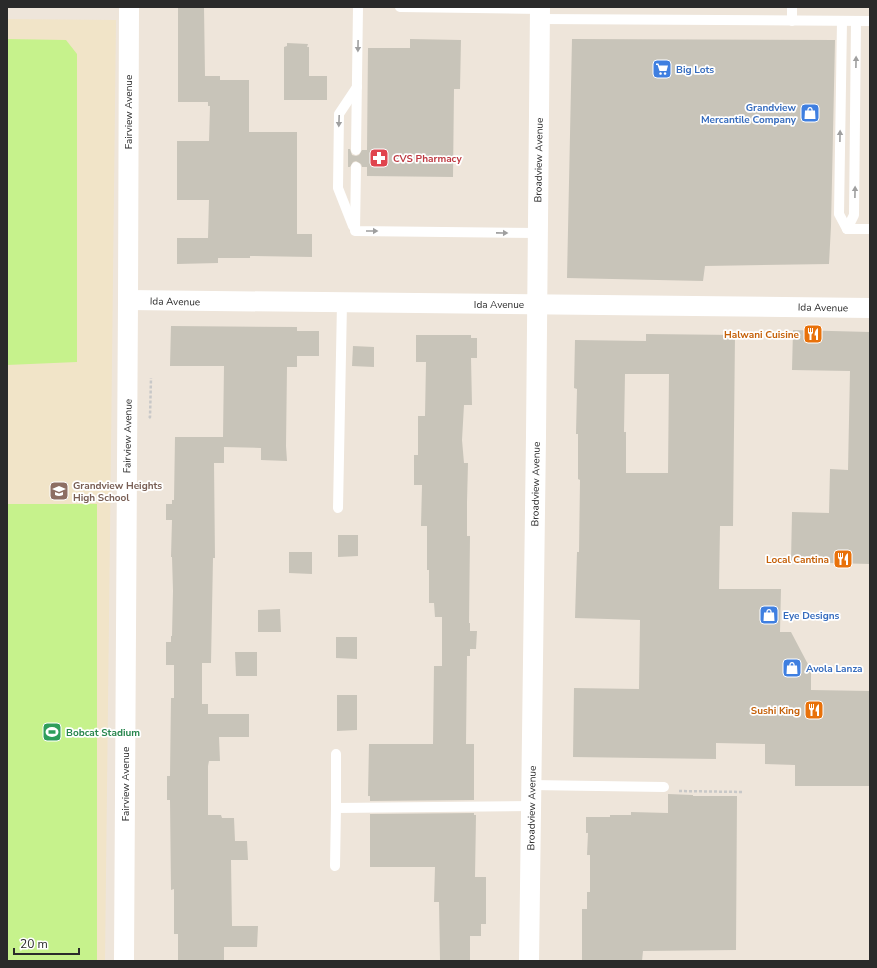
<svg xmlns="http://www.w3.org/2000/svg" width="877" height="968" font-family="'Nunito Sans',sans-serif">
<rect width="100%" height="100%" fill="#eee5da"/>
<polygon fill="#f1e4c8" points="7,19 116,20 105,961 7,961"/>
<g fill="#c6f28c">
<polygon points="7,39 66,40 77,54 77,362 7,365"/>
<rect x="7" y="504" width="90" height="457"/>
</g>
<g fill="#c8c4b9" fill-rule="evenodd">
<polygon points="178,7 204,7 205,76 220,76 220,80 249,80 249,132 297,132 297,234 312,234 312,257 250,256 250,258 218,258 218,263 177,264 177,238 208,238 209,200 177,200 177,141 209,141 210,106 208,106 208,102 178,102"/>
<polygon points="410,39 461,40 460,89 454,89 453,177 367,176 367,167 362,167 361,164 356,161 353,162 350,167 348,167 348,149 350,149 352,155 356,156 359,155 362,150 367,150 368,48 410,48"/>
<polygon points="572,39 835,40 831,226 829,264 705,266 703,281 567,278"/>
<polygon points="287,43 308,44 307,47 309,47 309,76 327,76 327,100 284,100 284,47 287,46"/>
<polygon points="171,326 297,327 297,331 319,331 319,356 297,356 297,367 287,367 286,446 287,461 261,460 261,448 224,447 224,463 214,463 215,558 213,558 211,663 202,663 202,704 208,704 208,714 249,714 249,737 219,737 220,761 209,761 208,766 208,815 221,815 222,818 234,818 235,841 247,841 248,860 231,860 232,926 258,926 257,947 224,947 224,961 178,961 178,934 174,934 174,889 171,890 170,800 167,800 167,776 170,776 171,698 174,698 174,665 166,665 166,642 171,642 171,636 172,636 173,591 172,557 171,557 172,520 166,520 166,504 172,504 172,500 174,500 175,437 223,437 224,366 170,366"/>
<polygon points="793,330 870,332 870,564 791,562 792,512 829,513 830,469 848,470 850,371 792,370"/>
<path d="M646,334L735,335L733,526H720L719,589H781L780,632H791L811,670V690L870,691V786H795V765L765,764V744L716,743V759L573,757L574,688L639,689L640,620L575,618L577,552H579L580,480L578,479V434H576L577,389L574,388L575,340L646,341ZM625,374H669L668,473H626V432H624Z"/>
<polygon points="416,335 471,335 471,338 477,338 477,358 471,358 472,405 464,405 462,440 464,463 468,463 467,502 467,536 470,536 469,623 470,623 470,631 477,631 476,649 470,649 470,656 467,656 466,744 474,744 474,800 370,801 370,796 368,796 369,744 433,744 434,666 442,666 442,617 435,617 434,603 429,603 429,570 427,570 427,526 421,526 422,485 414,485 414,455 418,455 418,416 425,416 426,362 416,362"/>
<polygon points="353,346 374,347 374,367 352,366"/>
<polygon points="338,535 358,535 358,556 338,557"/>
<polygon points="289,552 312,552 312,574 289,573"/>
<polygon points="280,609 281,632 258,632 258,610"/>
<polygon points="336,637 357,637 357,659 336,658"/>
<polygon points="235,652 257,652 257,676 236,676"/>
<polygon points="337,695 357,695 357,730 337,731"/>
<polygon points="668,794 693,795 693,796 737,796 736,950 643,951 642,961 582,961 582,909 587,909 587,892 590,892 590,855 587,855 588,833 586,833 586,817 610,817 610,815 631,815 631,812 668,813"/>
<polygon points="474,813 474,815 476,815 475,877 486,877 486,924 481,924 481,936 470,936 470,961 440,961 439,902 434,902 435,867 370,867 370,814"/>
</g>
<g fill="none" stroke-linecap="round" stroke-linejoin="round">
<g stroke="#c8c8c8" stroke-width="2.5" stroke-dasharray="3 2" stroke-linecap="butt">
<polyline points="149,418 150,417 151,378"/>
<polyline points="679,791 742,792"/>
</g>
<g stroke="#fff" stroke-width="10">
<polyline points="400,7 540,9"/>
<polyline points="540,19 870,21"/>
<polyline points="792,21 792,7"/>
<polyline points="842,21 839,214 847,229"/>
<polyline points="356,150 358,7"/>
<polyline points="356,167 355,231 538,233"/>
<polyline points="353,226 338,188 339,114 357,87"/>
<polyline points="847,229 854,215 856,21"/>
<polyline points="847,229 870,229"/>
<polyline points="338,508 342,303"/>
<polyline points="336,754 336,808 531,806"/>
<polyline points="531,785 664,787"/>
<polyline points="335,866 336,808"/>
</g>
<g stroke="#fff" stroke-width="20">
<polyline points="128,300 870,308"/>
<polyline points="124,961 128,300 129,7"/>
<polyline points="529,961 536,436 540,7"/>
</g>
</g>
<defs><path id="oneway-solid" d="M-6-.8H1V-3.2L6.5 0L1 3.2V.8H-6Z"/></defs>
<g fill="#9f9f9f">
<use href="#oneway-solid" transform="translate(358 46) rotate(91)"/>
<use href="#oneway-solid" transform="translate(856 62) rotate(-89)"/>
<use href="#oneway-solid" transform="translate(339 121) rotate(92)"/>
<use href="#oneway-solid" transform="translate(840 136) rotate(-89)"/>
<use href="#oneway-solid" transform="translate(855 192) rotate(-89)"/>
<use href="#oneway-solid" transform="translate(372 231)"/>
<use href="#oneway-solid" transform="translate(502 233) rotate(1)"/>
</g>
<defs>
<symbol id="supermarket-square" viewBox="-11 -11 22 22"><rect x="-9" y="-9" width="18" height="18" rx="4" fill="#3f7fe0" stroke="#fff"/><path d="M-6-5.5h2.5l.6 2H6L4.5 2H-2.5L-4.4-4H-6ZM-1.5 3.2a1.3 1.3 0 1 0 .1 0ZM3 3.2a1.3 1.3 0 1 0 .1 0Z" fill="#fff"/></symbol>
<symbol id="shop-square" viewBox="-11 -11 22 22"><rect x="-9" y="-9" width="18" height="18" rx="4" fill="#3f7fe0" stroke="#fff"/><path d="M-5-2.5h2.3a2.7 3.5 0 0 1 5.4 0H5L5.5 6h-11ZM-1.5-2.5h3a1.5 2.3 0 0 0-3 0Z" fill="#fff"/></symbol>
<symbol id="pharmacy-square" viewBox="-11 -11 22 22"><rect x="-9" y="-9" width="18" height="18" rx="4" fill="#e0444e" stroke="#fff"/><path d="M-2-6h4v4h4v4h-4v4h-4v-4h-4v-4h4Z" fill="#fff"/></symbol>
<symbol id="restaurant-square" viewBox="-11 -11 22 22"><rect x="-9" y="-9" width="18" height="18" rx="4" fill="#e8710a" stroke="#fff"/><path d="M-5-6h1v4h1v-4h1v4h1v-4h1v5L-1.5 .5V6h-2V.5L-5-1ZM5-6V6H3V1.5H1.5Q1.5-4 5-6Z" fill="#fff"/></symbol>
<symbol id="school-square" viewBox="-11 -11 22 22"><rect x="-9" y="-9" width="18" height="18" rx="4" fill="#8d6e63" stroke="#fff"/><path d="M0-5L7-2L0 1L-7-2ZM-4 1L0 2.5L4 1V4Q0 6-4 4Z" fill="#fff"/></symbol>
<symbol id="stadium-square" viewBox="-11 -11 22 22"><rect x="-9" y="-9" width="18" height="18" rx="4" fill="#2e9e5b" stroke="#fff"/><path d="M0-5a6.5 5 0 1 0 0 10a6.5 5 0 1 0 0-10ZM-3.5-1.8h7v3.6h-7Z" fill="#fff"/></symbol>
</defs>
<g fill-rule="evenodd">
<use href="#supermarket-square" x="651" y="58" width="22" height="22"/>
<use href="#shop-square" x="799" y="102" width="22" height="22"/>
<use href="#pharmacy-square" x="368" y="147" width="22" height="22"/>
<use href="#restaurant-square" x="802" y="323" width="22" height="22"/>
<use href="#school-square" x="48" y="480" width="22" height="22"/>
<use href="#restaurant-square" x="832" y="548" width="22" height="22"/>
<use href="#shop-square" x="758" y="604" width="22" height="22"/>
<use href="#shop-square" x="781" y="657" width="22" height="22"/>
<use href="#restaurant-square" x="803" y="699" width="22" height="22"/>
<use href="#stadium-square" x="41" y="721" width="22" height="22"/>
</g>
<g text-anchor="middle" stroke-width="3.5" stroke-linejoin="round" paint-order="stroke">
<g font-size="10" font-weight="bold" fill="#366cbe" stroke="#fff" text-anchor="start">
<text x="676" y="73">Big Lots</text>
<text x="796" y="111" text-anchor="end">Grandview<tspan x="796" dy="12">Mercantile Company</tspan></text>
<text x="783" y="619">Eye Designs</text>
<text x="806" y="672">Avola Lanza</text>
</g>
<g font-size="10" fill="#2a2a2a" stroke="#fff">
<text transform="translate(128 112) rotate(-90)" y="4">Fairview Avenue</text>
<text transform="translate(538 160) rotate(-89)" y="4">Broadview Avenue</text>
<text transform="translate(175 301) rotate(1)" y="4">Ida Avenue</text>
<text x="499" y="308">Ida Avenue</text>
<text transform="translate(823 307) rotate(1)" y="4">Ida Avenue</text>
<text transform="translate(127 436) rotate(-89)" y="4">Fairview Avenue</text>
<text transform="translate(535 484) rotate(-89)" y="4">Broadview Avenue</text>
<text transform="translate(125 784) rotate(-90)" y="4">Fairview Avenue</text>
<text transform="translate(531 808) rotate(-89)" y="4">Broadview Avenue</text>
</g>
<g font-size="10" font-weight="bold" fill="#be3a42" stroke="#fff" text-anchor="start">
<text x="393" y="162">CVS Pharmacy</text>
</g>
<g font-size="10" font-weight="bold" fill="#c56008" stroke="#fff" text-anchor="end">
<text x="799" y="338">Halwani Cuisine</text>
<text x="829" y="563">Local Cantina</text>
<text x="800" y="714">Sushi King</text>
</g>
<g font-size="10" font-weight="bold" fill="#785e54" stroke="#fff" text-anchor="start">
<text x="73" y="489">Grandview Heights<tspan x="73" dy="12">High School</tspan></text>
</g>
<g font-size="10" font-weight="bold" fill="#27864d" stroke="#fff" text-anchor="start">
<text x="66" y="736">Bobcat Stadium</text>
</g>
</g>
<rect width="877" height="968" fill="none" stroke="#2a2a2a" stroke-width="16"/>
<path d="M14 948v6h65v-6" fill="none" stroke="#2a2a2a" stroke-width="2"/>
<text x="20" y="948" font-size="12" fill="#2a2a2a" stroke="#ffffff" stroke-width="3" paint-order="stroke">20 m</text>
</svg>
